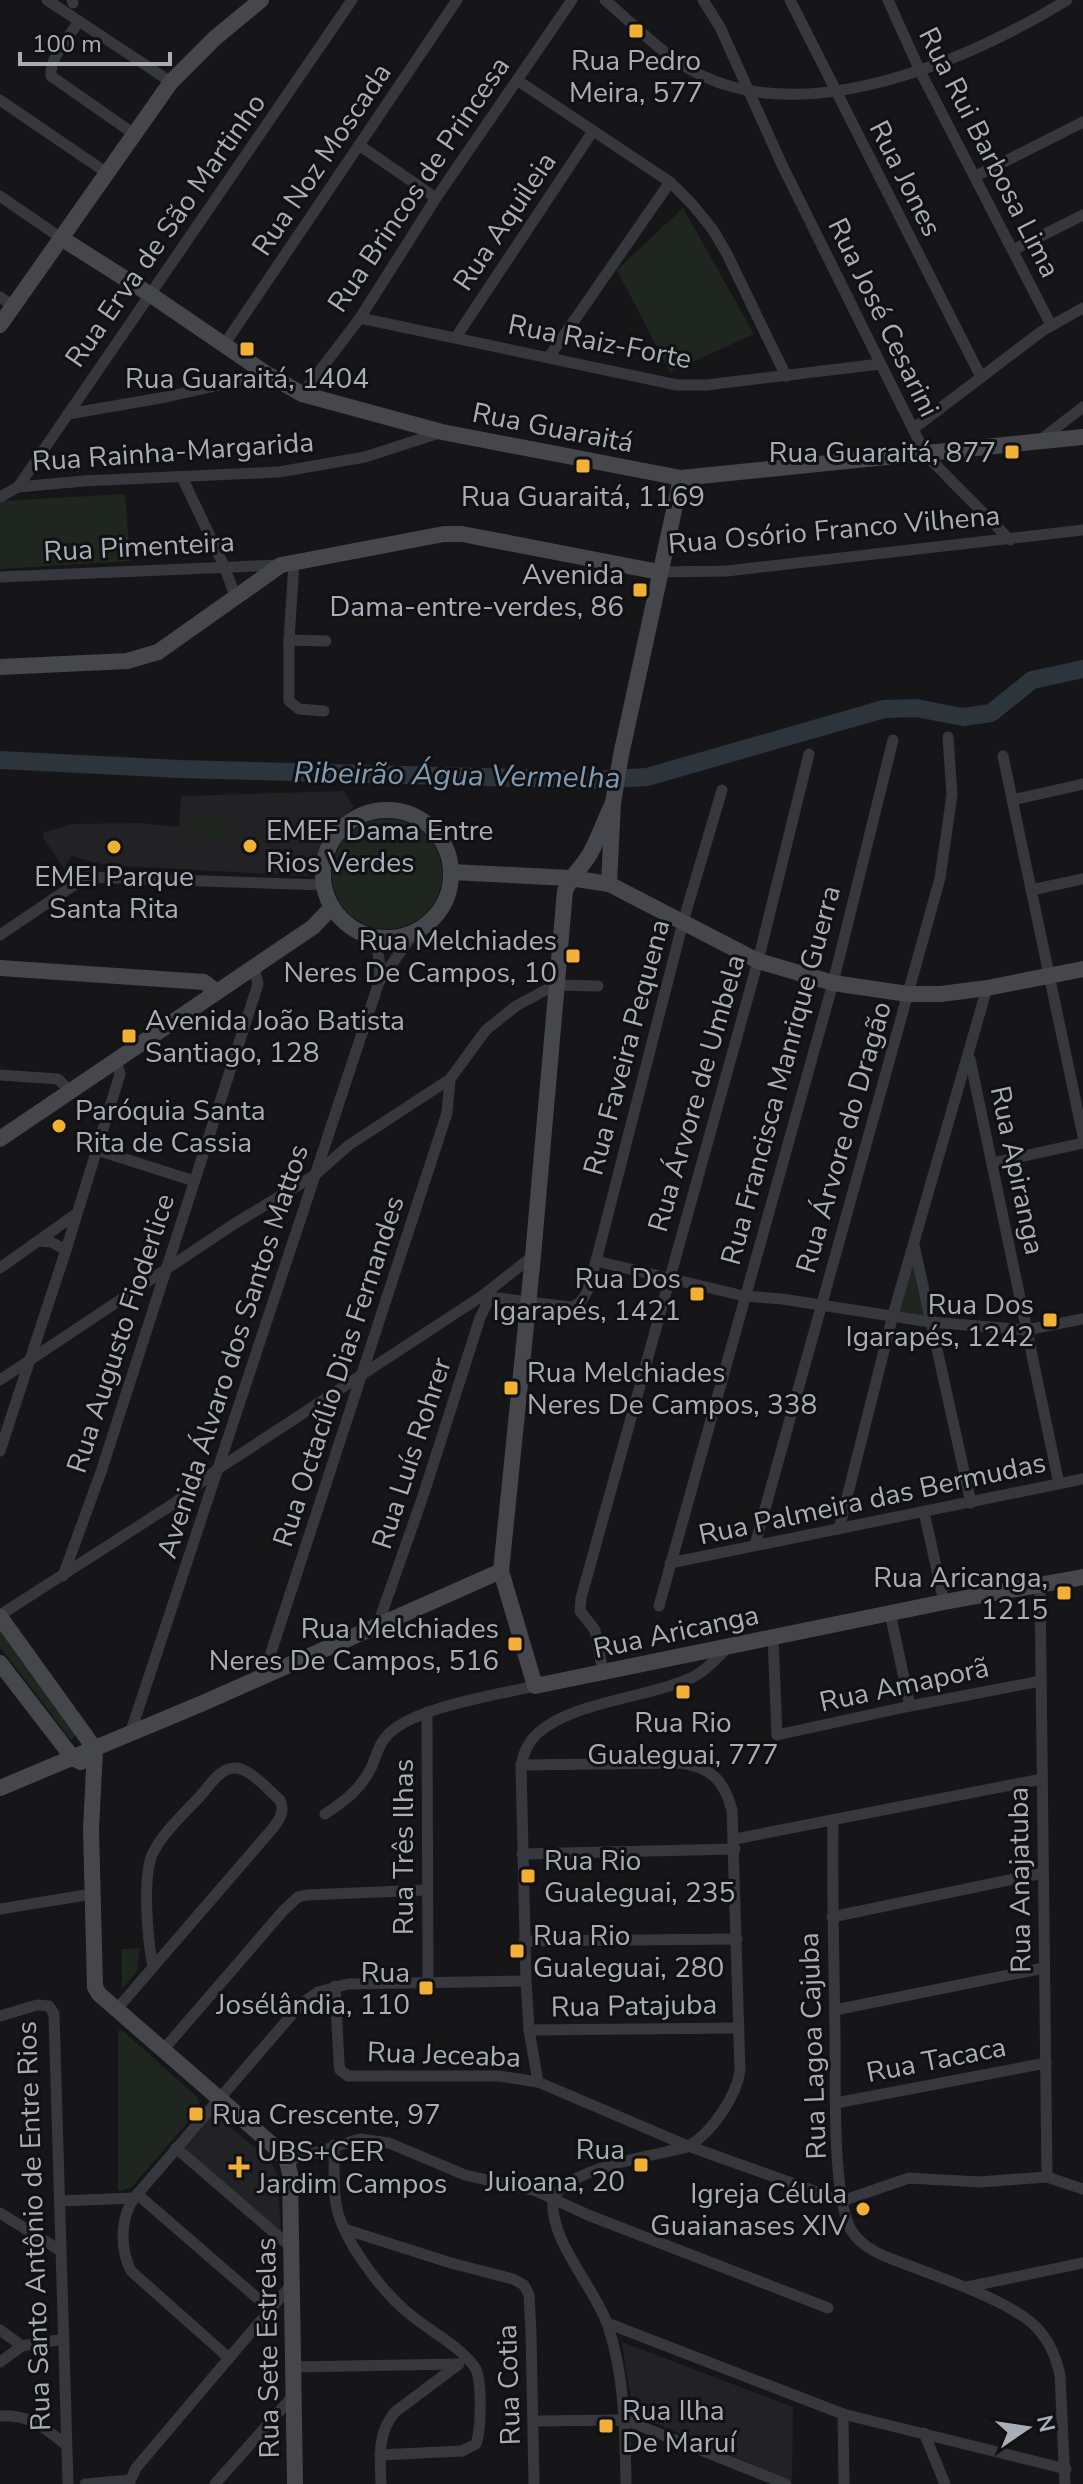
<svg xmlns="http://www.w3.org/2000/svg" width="1083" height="2484" font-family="'Nunito Sans',sans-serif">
<rect width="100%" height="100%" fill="#161618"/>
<g fill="#222225">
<polygon points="344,791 354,807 329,830 309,876 104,865 72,856 65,866 68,874 43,838 44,832 74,824 139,823 179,827 181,796"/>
<polygon points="214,2114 270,2160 277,2174 281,2232 183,2149"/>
<polygon points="622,2342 793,2407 792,2481 633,2414"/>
</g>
<g fill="#1e261f">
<polygon points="683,208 754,334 670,372 617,270"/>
<polygon points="125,494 130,561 0,569 0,501"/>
<polygon points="192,817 231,820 230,838 191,836"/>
<circle cx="387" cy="874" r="55"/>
<polygon points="916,1235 932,1317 894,1311"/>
<polygon points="0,1629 80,1731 71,1740 0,1647"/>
<polygon points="140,1948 137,1971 122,1989 122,1949"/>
<polygon points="122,2030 196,2096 200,2104 198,2110 131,2188 118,2191 118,2031"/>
</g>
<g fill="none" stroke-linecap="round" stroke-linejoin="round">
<polyline stroke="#2c353c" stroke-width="18" points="0,760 179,769 593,780 647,777 884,709 916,708 963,717 991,713 1032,680 1083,669"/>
<g stroke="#37383d" stroke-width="11">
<polyline points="47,0 171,82"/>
<polyline points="72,0 73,3"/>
<path d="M605,0C637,27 667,60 705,77C815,127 972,58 1067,0"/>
<polyline points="703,0 720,27 783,167 926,455 1010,540"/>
<polyline points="790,0 981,377"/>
<polyline points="888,0 920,71 1051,325"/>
<path d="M79,21C70,36 49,58 51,76L134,134"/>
<polyline points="517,80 670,182 692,204 713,230 727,254 786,376"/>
<polyline points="0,100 107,173"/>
<polyline points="359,145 436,198"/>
<polyline points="976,176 1083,122"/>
<polyline points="0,196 61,238"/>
<polyline points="1013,250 1083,215"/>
<polyline points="0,297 13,306"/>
<polyline points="360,318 677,385 706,385 880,364"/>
<polyline points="456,337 593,131"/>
<polyline points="224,345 457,0"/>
<polyline points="549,357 670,182"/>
<polyline points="302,394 360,318 436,198 572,0"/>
<polyline points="68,414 166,397 267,374"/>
<polyline points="913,429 1042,331 1083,308"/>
<polyline points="1039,441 1083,407"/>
<polyline points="182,477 224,566 236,598"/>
<polyline points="18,487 352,0"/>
<polyline points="0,497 18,487 84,481 279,472 365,457 442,432"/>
<polyline points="294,562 289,640 289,701 299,709 324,711"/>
<polyline points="659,572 727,571 1083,530"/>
<polyline points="0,577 280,565"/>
<polyline points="289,640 326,641"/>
<polyline points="1003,756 1083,1136"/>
<polyline points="1012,800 1083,784"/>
<polyline points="1031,890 1083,879"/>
<polyline points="0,935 86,877 323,885"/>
<polyline points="375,937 380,965 379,982"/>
<polyline points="970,1059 1059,1484"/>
<polyline points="0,1075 58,1079 71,1092"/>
<polyline points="97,1150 194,1181"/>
<polyline points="992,1163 1083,1143"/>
<polyline points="39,1241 51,1242 66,1250"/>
<polyline points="914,1245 971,1503"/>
<polyline points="596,1261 744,1296 782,1299 930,1322 1026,1330 1083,1319"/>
<polyline points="0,1268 76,1214"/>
<path d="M482,1296L570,1307C588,1305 591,1277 596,1261L683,922L722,790"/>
<polyline points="0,1380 234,1224 315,1175 349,1145 450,1079 486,1030 516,1006 555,985 598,986"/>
<polyline points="0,1451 66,1250 120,1074 116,1061"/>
<polyline points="924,1512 944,1602"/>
<polyline points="839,1529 893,1315 987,988"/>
<polyline points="755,1545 940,878 952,795 948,737"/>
<polyline points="670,1563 1083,1479"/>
<polyline points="63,1576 101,1472 258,984 254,967"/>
<polyline points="1040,1583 1047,2177"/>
<polyline points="659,1606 833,983 893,740"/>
<polyline points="890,1613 910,1706"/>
<polyline points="0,1615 173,1504 218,1469 482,1296 533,1256"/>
<polyline points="378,1624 423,1496 480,1318 490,1297"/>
<polyline points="773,1637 777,1735 910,1706 1041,1681"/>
<polyline points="603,1672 595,1630 580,1611 581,1598 758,961 809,754"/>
<polyline points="263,1677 447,1113 450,1079"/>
<polyline points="427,1712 428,1982"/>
<polyline points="130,1734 379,982 414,933"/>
<path d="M521,1765L682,1763C712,1768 724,1781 732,1810L740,2071C736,2097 712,2132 689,2146C683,2149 672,2150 665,2152C636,2159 566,2171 553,2199C549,2241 595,2287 608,2326C625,2377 625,2431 626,2484"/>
<path d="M325,1814C345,1801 362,1788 372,1766C376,1757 378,1746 385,1738C407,1708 497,1695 535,1686"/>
<path d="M833,1820C832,1891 834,1962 835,2034C836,2076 831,2202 853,2233C865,2250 886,2257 905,2264C939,2277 1012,2302 1036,2327C1050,2341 1056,2357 1060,2375L1065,2484"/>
<polyline points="735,1839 1042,1779"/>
<polyline points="522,1854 735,1849"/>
<polyline points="0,1909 92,1894"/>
<polyline points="832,1917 1043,1873"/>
<polyline points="524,1941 737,1939"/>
<polyline points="335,1986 339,2063 340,2070 348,2076 499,2076 538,2082 688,2146 842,2201"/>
<path d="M117,2009L273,1828C280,1819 285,1811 280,1800C268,1790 250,1768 235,1768C220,1768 210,1785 202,1794C186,1812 165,1830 154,1851C141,1873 148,1942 153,1967"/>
<polyline points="835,2010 1044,1968"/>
<polyline points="0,2016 37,2005 49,2006 54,2014 68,2484"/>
<polyline points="529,2030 739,2028"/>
<polyline points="164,2049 283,1911 298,1897 307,1895 426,1890"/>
<path d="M538,2082L529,2030L526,1981L521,1765C524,1752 528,1742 538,1733C573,1701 651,1698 695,1676C708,1669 718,1657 728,1647"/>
<polyline points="836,2103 1046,2063"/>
<path d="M334,2145C335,2171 331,2200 342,2224C354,2254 386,2296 412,2316C432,2332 459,2346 474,2366C483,2378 481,2430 476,2444L462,2451L380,2455"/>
<polyline points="176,2148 291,2247"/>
<polyline points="287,2161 360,2139 389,2143 465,2175 536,2191 588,2215 828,2308"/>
<polyline points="137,2194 271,2310"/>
<polyline points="60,2201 134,2198"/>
<polyline points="842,2201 909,2178 979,2182 1047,2177 1083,2189"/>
<polyline points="0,2213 61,2251"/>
<polyline points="344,2229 451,2263 513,2279 524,2285 529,2295 531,2332 534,2484"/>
<polyline points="967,2287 1083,2263"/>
<polyline points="607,2323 843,2414 1066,2469"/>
<polyline points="0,2330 22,2346"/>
<path d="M229,2358L131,2271C120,2249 120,2218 134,2198L301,2004L318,1992L348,1984L526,1981"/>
<polyline points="0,2362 22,2346 64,2339"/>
<polyline points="293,2367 458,2364"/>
<polyline points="843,2414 844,2484"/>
<path d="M0,2416C28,2414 44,2427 65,2444"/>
<polyline points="534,2421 625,2420 786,2484"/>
<polyline points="924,2433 945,2484"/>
<polyline points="85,2484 130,2480"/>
<polyline points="129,2484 136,2468 291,2285"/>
<polyline points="215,2484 293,2396"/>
<path d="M381,2484C380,2458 377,2433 395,2412L459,2364"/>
</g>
<g stroke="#45474d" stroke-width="16">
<polyline points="61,238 151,295 267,374 302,394 442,432 562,455 681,478 1083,437"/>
<polyline points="0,325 171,82 215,38 261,0"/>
<polyline points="0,667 127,661 158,652 281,565 444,534 462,534 659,572"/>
<path d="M613,803C605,819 599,837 591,852C583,867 571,875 565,891L533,1256L501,1571L535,1686L944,1602L1083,1577"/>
<circle cx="387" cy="874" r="64"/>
<polyline points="451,872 570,878 609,884 758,961 833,983 908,994 941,994 987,988 1083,969"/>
<polyline points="609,884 613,803 621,755 681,478"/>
<polyline points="0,968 204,982 217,992"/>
<polyline points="0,1139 313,927 332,907"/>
<polyline points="0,1617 95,1749 91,1829 95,1987 99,1994 276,2148 287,2161 290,2174 295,2484"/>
<polyline points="0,1663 73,1758 81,1762"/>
<polyline points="0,1788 203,1703 501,1571"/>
</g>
</g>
<g fill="#f2b134" stroke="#111113" stroke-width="3">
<rect x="628" y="23" width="16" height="16" rx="4"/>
<rect x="239" y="341" width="16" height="16" rx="4"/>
<rect x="1004" y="444" width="16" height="16" rx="4"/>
<rect x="575" y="458" width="16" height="16" rx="4"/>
<rect x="632" y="582" width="16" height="16" rx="4"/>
<circle cx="250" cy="846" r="8"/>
<circle cx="114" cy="847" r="8"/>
<rect x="565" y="948" width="16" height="16" rx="4"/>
<rect x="121" y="1028" width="16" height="16" rx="4"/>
<circle cx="59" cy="1126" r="8"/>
<rect x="689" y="1286" width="16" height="16" rx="4"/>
<rect x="1042" y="1312" width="16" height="16" rx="4"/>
<rect x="503" y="1380" width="16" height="16" rx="4"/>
<rect x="1056" y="1585" width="16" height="16" rx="4"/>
<rect x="507" y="1636" width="16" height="16" rx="4"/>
<rect x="675" y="1684" width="16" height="16" rx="4"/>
<rect x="520" y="1868" width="16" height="16" rx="4"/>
<rect x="509" y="1943" width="16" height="16" rx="4"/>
<rect x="418" y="1980" width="16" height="16" rx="4"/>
<rect x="188" y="2106" width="16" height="16" rx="4"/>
<rect x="633" y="2157" width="16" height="16" rx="4"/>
<path d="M235 2155h8v8h8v8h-8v8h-8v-8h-8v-8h8z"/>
<circle cx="863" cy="2209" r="8"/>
<rect x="598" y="2418" width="16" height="16" rx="4"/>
</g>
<g text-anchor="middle" stroke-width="6" stroke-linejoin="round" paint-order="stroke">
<g font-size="28" fill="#a8adb8" stroke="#111113" text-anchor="end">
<text x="636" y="70" text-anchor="middle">Rua Pedro<tspan x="636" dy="32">Meira, 577</tspan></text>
<text x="247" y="388" text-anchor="middle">Rua Guaraitá, 1404</text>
<text x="996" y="462">Rua Guaraitá, 877</text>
<text x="583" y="506" text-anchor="middle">Rua Guaraitá, 1169</text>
<text x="624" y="584">Avenida<tspan x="624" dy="32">Dama-entre-verdes, 86</tspan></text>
<text x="266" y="840" text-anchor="start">EMEF Dama Entre<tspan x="266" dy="32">Rios Verdes</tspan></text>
<text x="114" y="886" text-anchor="middle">EMEI Parque<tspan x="114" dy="32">Santa Rita</tspan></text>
<text x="557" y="950">Rua Melchiades<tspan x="557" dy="32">Neres De Campos, 10</tspan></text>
<text x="145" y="1030" text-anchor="start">Avenida João Batista<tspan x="145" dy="32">Santiago, 128</tspan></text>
<text x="75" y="1120" text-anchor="start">Paróquia Santa<tspan x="75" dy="32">Rita de Cassia</tspan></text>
<text x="681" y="1288">Rua Dos<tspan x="681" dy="32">Igarapés, 1421</tspan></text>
<text x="1034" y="1314">Rua Dos<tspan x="1034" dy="32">Igarapés, 1242</tspan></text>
<text x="527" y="1382" text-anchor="start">Rua Melchiades<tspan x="527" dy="32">Neres De Campos, 338</tspan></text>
<text x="1048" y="1587">Rua Aricanga,<tspan x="1048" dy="32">1215</tspan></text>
<text x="499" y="1638">Rua Melchiades<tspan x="499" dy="32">Neres De Campos, 516</tspan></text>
<text x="683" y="1732" text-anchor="middle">Rua Rio<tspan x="683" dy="32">Gualeguai, 777</tspan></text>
<text x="544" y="1870" text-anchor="start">Rua Rio<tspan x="544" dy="32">Gualeguai, 235</tspan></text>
<text x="533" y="1945" text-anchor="start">Rua Rio<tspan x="533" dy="32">Gualeguai, 280</tspan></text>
<text x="410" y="1982">Rua<tspan x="410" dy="32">Josélândia, 110</tspan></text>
<text x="212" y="2124" text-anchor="start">Rua Crescente, 97</text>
<text x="625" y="2159">Rua<tspan x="625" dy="32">Juioana, 20</tspan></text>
<text x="257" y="2161" text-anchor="start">UBS+CER<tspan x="257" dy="32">Jardim Campos</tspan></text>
<text x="847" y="2203">Igreja Célula<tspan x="847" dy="32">Guaianases XIV</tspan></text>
<text x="622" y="2420" text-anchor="start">Rua Ilha<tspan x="622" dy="32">De Maruí</tspan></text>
</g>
<g font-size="28" fill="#a8adb8" stroke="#111113">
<text transform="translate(990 152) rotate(63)" y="10">Rua Rui Barbosa Lima</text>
<text transform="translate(321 159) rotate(-56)" y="10">Rua Noz Moscada</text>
<text transform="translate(906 178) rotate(63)" y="10">Rua Jones</text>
<text transform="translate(418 184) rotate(-56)" y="10">Rua Brincos de Princesa</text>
<text transform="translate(504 221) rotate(-56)" y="10">Rua Aquileia</text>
<text transform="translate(165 230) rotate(-55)" y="10">Rua Erva de São Martinho</text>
<text transform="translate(884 317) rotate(64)" y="10">Rua José Cesarini</text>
<text transform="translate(600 341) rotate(11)" y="10">Rua Raiz-Forte</text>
<text transform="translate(553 427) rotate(11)" y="10">Rua Guaraitá</text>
<text transform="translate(173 451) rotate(-4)" y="10">Rua Rainha-Margarida</text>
<text transform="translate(834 529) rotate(-5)" y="10">Rua Osório Franco Vilhena</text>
<text transform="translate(139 546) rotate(-3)" y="10">Rua Pimenteira</text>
<text transform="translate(626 1047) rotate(-75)" y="10">Rua Faveira Pequena</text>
<text transform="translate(780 1075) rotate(-75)" y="10">Rua Francisca Manrique Guerra</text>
<text transform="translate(696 1093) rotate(-74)" y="10">Rua Árvore de Umbela</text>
<text transform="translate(843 1137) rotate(-74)" y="10">Rua Árvore do Dragão</text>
<text transform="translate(1018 1170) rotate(78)" y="10">Rua Apiranga</text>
<text transform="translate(120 1333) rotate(-72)" y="10">Rua Augusto Fioderlice</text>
<text transform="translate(232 1351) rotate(-72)" y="10">Avenida Álvaro dos Santos Mattos</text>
<text transform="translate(338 1371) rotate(-72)" y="10">Rua Octacílio Dias Fernandes</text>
<text transform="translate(411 1453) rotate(-72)" y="10">Rua Luís Rohrer</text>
<text transform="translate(872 1498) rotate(-12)" y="10">Rua Palmeira das Bermudas</text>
<text transform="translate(676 1631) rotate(-12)" y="10">Rua Aricanga</text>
<text transform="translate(904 1684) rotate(-12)" y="10">Rua Amaporã</text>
<text transform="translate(403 1847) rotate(-90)" y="10">Rua Três Ilhas</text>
<text transform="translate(1019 1880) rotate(-91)" y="10">Rua Anajatuba</text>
<text transform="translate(634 2005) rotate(-1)" y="10">Rua Patajuba</text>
<text transform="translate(812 2046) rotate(-92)" y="10">Rua Lagoa Cajuba</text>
<text transform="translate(444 2054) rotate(2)" y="10">Rua Jeceaba</text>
<text transform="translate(936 2059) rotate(-11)" y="10">Rua Tacaca</text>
<text transform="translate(33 2226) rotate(-92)" y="10">Rua Santo Antônio de Entre Rios</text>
<text transform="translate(267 2348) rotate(-91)" y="10">Rua Sete Estrelas</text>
<text transform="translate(508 2385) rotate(-92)" y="10">Rua Cotia</text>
</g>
<g font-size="30" font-style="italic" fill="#7f9bb3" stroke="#111113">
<text transform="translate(457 775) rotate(1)" y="10">Ribeirão Água Vermelha</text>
</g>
</g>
<g transform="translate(1027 2428) rotate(77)" stroke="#111113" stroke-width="6" paint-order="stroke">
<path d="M0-6L14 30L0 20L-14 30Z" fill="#a8adb8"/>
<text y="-12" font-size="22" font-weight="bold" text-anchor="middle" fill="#a8adb8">N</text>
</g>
<path d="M20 52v12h150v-12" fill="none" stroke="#a8adb8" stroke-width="4"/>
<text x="32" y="52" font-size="24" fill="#a8adb8" stroke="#111113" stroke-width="6" paint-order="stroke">100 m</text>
</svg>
